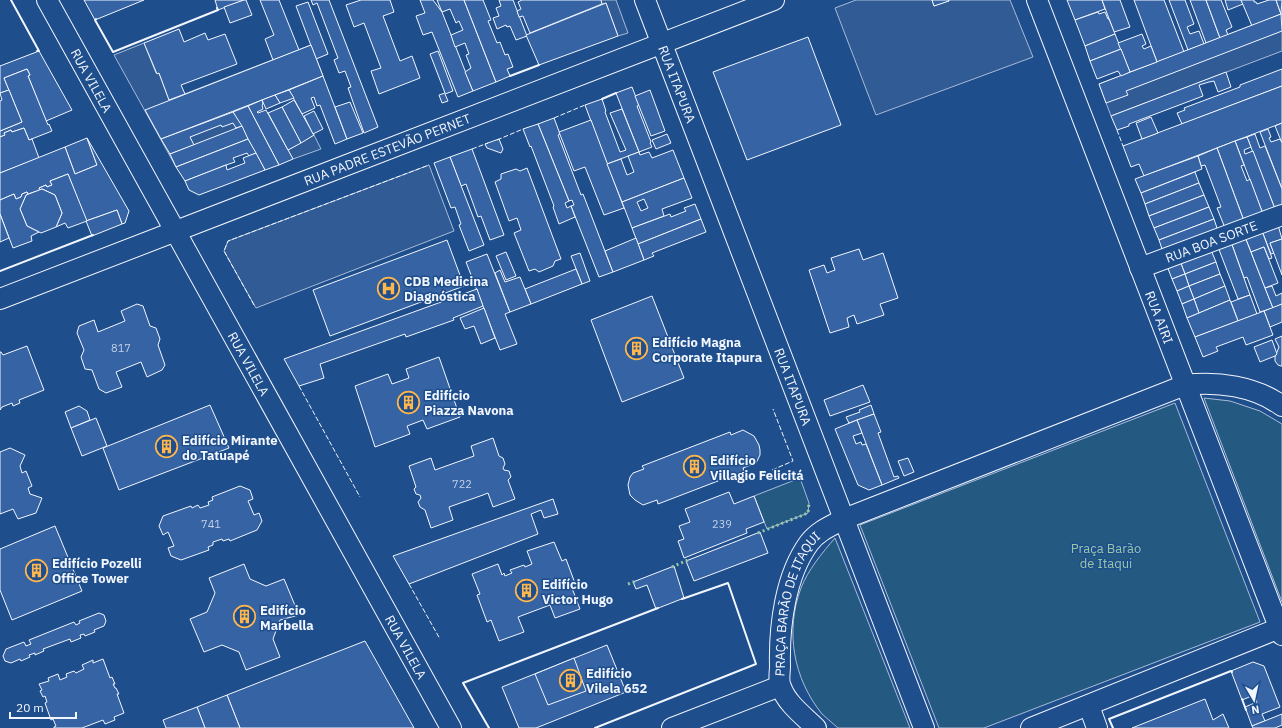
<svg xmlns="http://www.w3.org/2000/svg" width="1282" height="728" font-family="'IBM Plex Sans',sans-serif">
<rect width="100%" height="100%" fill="#1f4e8c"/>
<g fill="#245a82" stroke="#a8bbd7">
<polygon points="1204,398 1230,401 1260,411 1282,424 1282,602"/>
<polygon points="1175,403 1260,622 984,728 939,728 860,525"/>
<polygon points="800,478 809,503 808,513 767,529 754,496"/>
<path d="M835,538L910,728H838C833,723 827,719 822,714C793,678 785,631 801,588C808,570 822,553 835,538Z"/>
</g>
<g fill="#305b95" stroke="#a8bbd7">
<polygon points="601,0 616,0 628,33 618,36 606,3 602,4"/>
<polygon points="856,0 932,0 934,6 951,0 1010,0 1033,57 876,115 835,8"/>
<polygon points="1282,14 1282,51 1111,116 1099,84"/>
<polygon points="144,43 156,73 159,73 169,100 311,45 323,76 234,111 248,139 176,167 114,55"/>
<polygon points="314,135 321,149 293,159 288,150"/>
<polygon points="429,165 454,231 256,308 224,251 228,241"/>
</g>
<g fill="#3563a3" stroke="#f2f6ff" fill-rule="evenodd">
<polygon points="84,0 144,0 95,20"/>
<polygon points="215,0 244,0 218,10"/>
<polygon points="244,0 246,0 252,15 230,23 224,7"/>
<polygon points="260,0 279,0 299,50 273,60 265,39 274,35"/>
<polygon points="311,0 329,0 378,127 364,133 348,88 351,87 345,71 339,73 334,60 338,58 317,3 313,5"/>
<polygon points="361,0 390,0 394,12 383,16 400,61 412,56 420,78 379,94 371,71 381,68 364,23 354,27 346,5"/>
<polygon points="420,0 433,0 442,12 473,91 458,97 432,32 423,35 416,16 425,13"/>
<polygon points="437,0 464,0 496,82 473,91 465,72 471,68 466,55 469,54 465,43 455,47 451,35 463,30 459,21 456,23 450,9 442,12"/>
<polygon points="464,0 483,0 491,20 488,21 497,43 500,42 505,55 508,54 513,67 507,69 510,76 496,82"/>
<polygon points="499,0 513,0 527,36 516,40 510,26 507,27 506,25 497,29 493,18 499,16 496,8 501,6"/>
<polygon points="522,0 601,0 602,4 530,33 523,16 519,17 517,11 521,9 518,2"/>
<polygon points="932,0 948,0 949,1 934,6"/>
<polygon points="1067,0 1102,0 1105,9 1075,20"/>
<polygon points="1102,0 1120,0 1130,27 1114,32"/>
<polygon points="1134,0 1164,0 1184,52 1157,62"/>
<polygon points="1169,0 1185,0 1194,24 1187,27 1190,34 1199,31 1204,44 1188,50"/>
<polygon points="1190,0 1206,0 1220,38 1206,43"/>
<polygon points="1206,0 1221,0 1232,27 1226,30 1228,35 1220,38"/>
<polygon points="1225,0 1241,0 1243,4 1228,10"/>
<polygon points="1241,0 1254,0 1254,2 1256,2 1257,4 1269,0 1276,0 1281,14 1252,26"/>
<polygon points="1276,0 1282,0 1281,14"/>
<polygon points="308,2 328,54 316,59 296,6"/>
<polygon points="606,3 618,36 539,65 526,35"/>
<polygon points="1098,12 1099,14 1105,12 1108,19 1109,19 1115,34 1085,46 1075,20"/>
<polygon points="1281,14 1282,31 1126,91 1128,95 1106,103 1099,84"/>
<polygon points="179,29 184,42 205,33 208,40 225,34 237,64 181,85 185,94 169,100 159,73 157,74 144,43"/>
<polygon points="1115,34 1121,49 1090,61 1085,46"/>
<polygon points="1142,34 1146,44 1142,46 1144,49 1151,46 1157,62 1130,72 1118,43"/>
<polygon points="808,37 841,125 747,160 713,72"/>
<polygon points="311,45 323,76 275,95 161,139 145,110"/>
<polygon points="1121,49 1130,72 1121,76 1118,71 1097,79 1090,61"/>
<polygon points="39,51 72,110 46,121 28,76 30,75 27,69 4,78 9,90 0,93 0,66"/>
<polygon points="438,51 453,91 445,94 448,101 442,103 439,95 445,93 430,54"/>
<polygon points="27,69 30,75 28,76 48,125 49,124 52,131 29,140 24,128 12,132 11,130 4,133 5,135 0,137 0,131 22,122 4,78"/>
<polygon points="1282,69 1282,86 1182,124 1177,113 1185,110 1184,108 1240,87 1240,85"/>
<polygon points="1226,72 1231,87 1218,92 1214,81 1209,82 1199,85 1203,96 1129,124 1129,126 1117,130 1111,116"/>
<polygon points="323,76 347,139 335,144 320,105 317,106 314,97 311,98 315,108 302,114 289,90"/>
<polygon points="1282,86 1282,123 1144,176 1139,164 1131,167 1123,146"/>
<polygon points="632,87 639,105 637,106 651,142 650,143 652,147 639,152 616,93"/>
<polygon points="9,90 22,122 0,131 0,101 2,100 0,93"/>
<polygon points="289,90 294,98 280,103 275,95"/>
<polygon points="650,90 665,131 651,136 635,96"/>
<polygon points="275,95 280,103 266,109 262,100"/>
<polygon points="602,99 606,111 605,112 620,152 626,150 610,113 622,109 639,152 607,164 585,105"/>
<polygon points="262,100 263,104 262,105 263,109 257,112 258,113 266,110 293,159 279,165 248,106"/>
<polygon points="294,100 314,135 301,143 282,107"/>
<polygon points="350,102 363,133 347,139 335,107"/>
<polygon points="248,106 279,165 265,170 233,112"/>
<polygon points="282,107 301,143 288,150 268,113"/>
<polygon points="314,111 323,129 313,134 304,116"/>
<polygon points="233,112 242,126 236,128 233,123 222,127 221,125 190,137 194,145 170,154 161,139"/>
<polygon points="1151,117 1158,133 1142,139 1136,123"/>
<polygon points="554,118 560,134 558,135 581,195 583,194 613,272 599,277 571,206 574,205 572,200 569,201 538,124"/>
<polygon points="591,120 624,208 604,215 585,167 574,171 559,132"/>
<polygon points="1282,123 1282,143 1275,126"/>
<polygon points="538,124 569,201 565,203 567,208 571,206 575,217 559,224 553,207 554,206 531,146 530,147 523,129"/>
<polygon points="242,126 248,139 176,167 170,154"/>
<polygon points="24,128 29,140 32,139 39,158 0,173 0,137 5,135 4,133 11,130 12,132"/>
<polygon points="1268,129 1271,137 1269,138 1271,142 1280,139 1282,143 1282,189 1260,132"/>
<polygon points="667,134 671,143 656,149 652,140"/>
<polygon points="1255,134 1260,148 1265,146 1282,189 1282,206 1275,209 1247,137"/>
<polygon points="1247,137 1251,147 1244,150 1245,154 1253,151 1275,209 1263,214 1235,141"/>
<polygon points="87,138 97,165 75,174 65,147"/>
<polygon points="87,138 129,211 125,223 122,224 117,210 86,221 68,174 50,181 52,185 47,187 46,185 39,188 40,190 28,194 27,192 22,194 21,197 16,199 14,194 0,200 0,173 65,147 75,174 97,165"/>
<polygon points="248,139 256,153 249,156 247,153 233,158 235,162 226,165 185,181 176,167"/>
<polygon points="499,139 503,149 501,153 487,148 485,144"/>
<polygon points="1235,141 1244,165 1241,166 1247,181 1250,179 1263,214 1244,221 1217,148"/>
<polygon points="1217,148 1244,221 1225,228 1217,208 1221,207 1205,165 1201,166 1198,156"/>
<polygon points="472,149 504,235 490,240 481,216 478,217 466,184 461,186 450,157"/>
<polygon points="673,150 684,178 622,202 607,164 621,159 627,175 634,172 628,156 639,152 640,155 649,152 652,158"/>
<polygon points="256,153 265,170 199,195 189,190 185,181 226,165 227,170 245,163 243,158"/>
<polygon points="1198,156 1202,169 1141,193 1135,179"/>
<polygon points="450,157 484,245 469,251 459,225 461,224 455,207 451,208 434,163"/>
<polygon points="527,168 561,259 555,261 553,266 539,272 535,269 529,271 514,233 521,230 517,218 509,221 495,182 501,179 501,174 516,169 520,171"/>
<polygon points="1195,172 1199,183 1145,204 1141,193"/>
<polygon points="68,174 87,221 68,228 65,223 56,227 62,213 55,195 42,189 40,190 39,188 46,185 47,187 52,185 50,181"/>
<path d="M684,178L692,198L662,209L664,216L632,228L622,202ZM644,199L648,208L641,211L637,202Z"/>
<polygon points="1199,183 1204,195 1149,216 1145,204"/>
<polygon points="42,189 55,195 62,213 56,227 41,233 27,226 20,209 26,195"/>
<polygon points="27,192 28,194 26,195 20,209 27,226 39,232 31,236 32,241 13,248 0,214 0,200 14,194 16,199 21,197 22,194"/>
<polygon points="1204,195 1209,207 1154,228 1149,216"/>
<polygon points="695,204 701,219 638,244 632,228 670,214 671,217 686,211 684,208"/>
<polygon points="1209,207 1214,219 1159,240 1154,228"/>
<polygon points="117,210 122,224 92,236 86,221"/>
<polygon points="0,214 9,238 0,242"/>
<polygon points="701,219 706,232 652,253 654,256 644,260 638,244"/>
<polygon points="1214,219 1218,231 1163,252 1159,240"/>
<polygon points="1278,225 1282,239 1270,243 1274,253 1271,254 1262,231"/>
<polygon points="1262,231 1272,258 1269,259 1264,247 1251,252 1245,237"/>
<polygon points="1245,237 1273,308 1260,312 1247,277 1244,278 1231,242"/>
<polygon points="636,238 644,260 613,272 605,251"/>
<polygon points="1282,239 1282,275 1270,243"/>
<polygon points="447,240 464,286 330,336 313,290"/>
<polygon points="1231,242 1250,295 1238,299 1218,247"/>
<polygon points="1264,247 1278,283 1265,288 1251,252"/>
<polygon points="859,249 863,260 883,253 898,298 880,304 884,315 857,324 854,315 847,318 849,327 830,333 809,270 824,265 827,273 835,270 831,258"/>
<polygon points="1211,250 1216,262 1185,274 1180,261"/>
<polygon points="506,252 516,276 506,280 496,256"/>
<polygon points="580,253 590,281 582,284 571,256"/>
<polygon points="487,254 510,312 505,314 517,344 500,350 466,262"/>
<polygon points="1180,261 1185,274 1172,279 1167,266"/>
<polygon points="1216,262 1220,274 1189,286 1185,274"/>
<polygon points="576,269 582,284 531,304 525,289"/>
<polygon points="500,270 505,282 520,277 531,304 510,312 495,273"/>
<polygon points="1185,274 1189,286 1177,291 1172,279"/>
<polygon points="1220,274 1225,286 1194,299 1189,286"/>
<polygon points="1189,286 1194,299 1182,304 1177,291"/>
<polygon points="1225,286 1230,300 1199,313 1194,299"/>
<polygon points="1272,286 1276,296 1282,293 1282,304 1273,308 1265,288"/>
<polygon points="477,289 483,306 453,318 454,320 406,337 405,334 320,364 324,378 299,386 284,359"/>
<polygon points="1250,295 1257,314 1238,321 1231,302"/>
<polygon points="652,296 684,378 622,402 591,320"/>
<polygon points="1194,299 1199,313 1187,318 1182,304"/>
<polygon points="1230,300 1238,321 1195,337 1187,318"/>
<polygon points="137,304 143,306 150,326 156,328 160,339 158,345 165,365 162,370 147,377 141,362 116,372 122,387 106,393 99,389 92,370 85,369 81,357 84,350 77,333 79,326 94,320 98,332 125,321 121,311"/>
<polygon points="1282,304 1282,322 1270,327 1264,311"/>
<polygon points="484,308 495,338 481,344 474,326 465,329 460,318"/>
<polygon points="1264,311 1273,335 1246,345 1243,337 1216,347 1218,351 1203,357 1195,337"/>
<polygon points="1282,336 1282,366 1281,366 1278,365 1275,361 1275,357 1279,347 1275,339"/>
<polygon points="1272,340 1277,354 1275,356 1260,362 1254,347"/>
<polygon points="27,346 44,390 19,400 20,403 13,406 12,403 2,407 0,410 0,352 1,352 3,355"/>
<polygon points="439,357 460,417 427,429 423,420 407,426 410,434 375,447 355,386 388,374 392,384 409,378 406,369"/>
<polygon points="863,385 870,402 830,416 824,400"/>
<polygon points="210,405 229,448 119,490 103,448"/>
<polygon points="871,405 874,414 849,423 846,417 860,412 859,410"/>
<polygon points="79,406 87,411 90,420 71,428 65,412"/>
<polygon points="874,414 881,432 878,433 894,477 898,476 899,478 882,485 857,420"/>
<polygon points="96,418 107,446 82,456 71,428"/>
<polygon points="857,420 862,433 853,436 856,444 861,442 862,445 866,444 882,485 869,490 858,485 835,429"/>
<polygon points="743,430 754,436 759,445 760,450 760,455 756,463 743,468 744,471 658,504 657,500 643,505 635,500 630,495 628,485 630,477 633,473 644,469 642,466 730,432 731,435"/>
<polygon points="493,438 499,456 503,458 505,464 503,468 504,470 509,471 511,477 508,480 515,499 493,507 488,493 483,495 449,507 453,520 431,528 425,510 420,507 418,502 421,498 420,495 416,494 414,489 416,487 409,466 431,458 435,470 474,456 471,446"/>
<polygon points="10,448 25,455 20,466 22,473 26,471 32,486 28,488 30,494 42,498 36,513 18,519 13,509 0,514 0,452"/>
<polygon points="908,458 914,472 904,476 898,461"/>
<polygon points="240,486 250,490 253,499 248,501 254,515 259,513 262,521 257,530 230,541 229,539 223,541 222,539 213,542 213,545 208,547 209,550 181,560 171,556 168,548 174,546 168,532 163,535 159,526 163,516 191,506 192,508 198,505 200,508 209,505 208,502 213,500 212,497"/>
<polygon points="729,492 734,504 754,496 764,522 746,529 747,533 684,558 678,541 684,539 679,526 690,522 685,509"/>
<polygon points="553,499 558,514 544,518 541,510 531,514 538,534 409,584 393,556"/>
<polygon points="55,526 82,591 12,620 0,590 0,549"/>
<polygon points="760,532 768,553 694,581 686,561"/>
<polygon points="554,542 562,561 566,559 576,586 572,588 580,609 555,618 550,605 518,617 524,632 499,641 491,620 487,622 477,595 480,594 472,574 498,564 502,575 504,573 505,576 512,573 510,570 524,565 525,567 532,564 527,551"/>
<polygon points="244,564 250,579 266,586 284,579 299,615 280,620 273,639 280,657 246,670 239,652 222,645 204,652 190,619 207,612 215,593 209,578"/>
<polygon points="674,566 684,598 656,609 647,585 636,589 633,582"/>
<polygon points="99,613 104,615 106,621 104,626 94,630 95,632 85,636 84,634 80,635 81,638 71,642 70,639 43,649 44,651 35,655 35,653 29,655 30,657 21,661 20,659 11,663 5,661 3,656 6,649 24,642 26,646 31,644 29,640 74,622 76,625 80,623 79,621"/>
<polygon points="365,641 414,728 240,728 227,695"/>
<polygon points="607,645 626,692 536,728 519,728 502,687"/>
<polygon points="574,658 586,691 548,705 535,674"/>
<polygon points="103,659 110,678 112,677 115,684 113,684 115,688 116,688 119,694 117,694 124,713 114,717 115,720 105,724 103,720 82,728 54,728 54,727 56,726 53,719 51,720 45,703 47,702 45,696 43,697 40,691 42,690 39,684 49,681 48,678 58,674 60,680 67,677 66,674 74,671 76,673 84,669 82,665 93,660 93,663"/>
<polygon points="1253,662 1264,666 1280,707 1262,714 1265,721 1252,726 1245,707 1257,702 1254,695 1242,700 1231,671"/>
<polygon points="227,695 240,728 205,728 197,707"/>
<polygon points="1205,699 1213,720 1223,714 1229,728 1132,728"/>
<polygon points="197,707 205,728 166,728 163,720"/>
<polygon points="1282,714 1282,725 1275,728 1253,728 1252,726"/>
</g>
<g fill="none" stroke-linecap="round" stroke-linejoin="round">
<defs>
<g id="minor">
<path id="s1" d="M47,0L451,728"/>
<path id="s2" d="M645,0L924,728"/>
<path id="s3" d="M1037,0L1282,635"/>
<path id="s4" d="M1140,268L1282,215"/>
<path id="s5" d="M0,299L774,0"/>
<polyline points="1089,706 1097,728"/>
<polyline points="672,728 780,686"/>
<path id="s6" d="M816,728C804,716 787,704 781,687C778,681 780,672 780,666C779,626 785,576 809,543C818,531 831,526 844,519L1185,385C1217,381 1255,386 1282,406"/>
<polyline points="1031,728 1282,627"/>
</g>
</defs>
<use href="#minor" stroke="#f2f6ff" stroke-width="22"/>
<use href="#minor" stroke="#1f4e8c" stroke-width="20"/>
<g stroke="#97c8a6" stroke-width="3" stroke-dasharray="2 3" stroke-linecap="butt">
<polyline points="758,533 808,513 809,503"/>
<polyline points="672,567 688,560"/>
<polyline points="628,584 636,581"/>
</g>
<g stroke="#f2f6ff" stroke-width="1" stroke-dasharray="5 2" stroke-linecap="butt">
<polyline points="554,118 585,105"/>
<polyline points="1117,130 1123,146"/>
<polyline points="497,140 523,129"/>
<polyline points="472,149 488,143"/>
<polyline points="254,305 224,251 228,241 429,165"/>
<polyline points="299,386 360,497"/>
<polyline points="772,470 793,461 773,409"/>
<polyline points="409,584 440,639"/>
</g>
<g stroke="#f2f6ff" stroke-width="2">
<polyline points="11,0 39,51 37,51"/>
<polyline points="96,19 95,20 113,52 218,10 217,8"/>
<polyline points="510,76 539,65"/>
<polyline points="602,99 616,93"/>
<polyline points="0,271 93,235"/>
<polyline points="1242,699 1246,710"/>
<polyline points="489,728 463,683 658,608"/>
<polyline points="595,728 756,664 728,583 682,599"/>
<polyline points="1113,728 1109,719 1231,671 1232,672"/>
</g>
</g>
<defs>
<symbol id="hospital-ring" viewBox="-11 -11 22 22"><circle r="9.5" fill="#1f4e8c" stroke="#ffb74d" stroke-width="1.5"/><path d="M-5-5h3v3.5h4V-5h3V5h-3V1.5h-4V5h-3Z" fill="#ffb74d"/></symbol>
<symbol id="building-ring" viewBox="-11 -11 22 22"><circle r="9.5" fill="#1f4e8c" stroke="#ffb74d" stroke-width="1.5"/><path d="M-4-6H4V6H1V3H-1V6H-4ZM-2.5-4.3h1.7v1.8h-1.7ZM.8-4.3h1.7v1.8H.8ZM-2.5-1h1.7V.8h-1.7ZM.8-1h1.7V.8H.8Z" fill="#ffb74d"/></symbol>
</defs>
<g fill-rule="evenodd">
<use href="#hospital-ring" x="376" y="276" width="25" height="25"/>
<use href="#building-ring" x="624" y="336" width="25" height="25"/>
<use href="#building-ring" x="396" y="390" width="25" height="25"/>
<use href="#building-ring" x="154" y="434" width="25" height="25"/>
<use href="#building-ring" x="682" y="454" width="25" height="25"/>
<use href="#building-ring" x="24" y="558" width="25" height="25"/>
<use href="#building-ring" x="514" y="578" width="25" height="25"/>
<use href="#building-ring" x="232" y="604" width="25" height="25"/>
<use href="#building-ring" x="558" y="668" width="25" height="25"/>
</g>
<g text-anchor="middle" stroke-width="3" stroke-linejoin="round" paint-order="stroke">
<g font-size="11" fill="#c3d1e8">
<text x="121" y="352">817</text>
<text x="462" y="488">722</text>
<text x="211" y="528">741</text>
<text x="722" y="528">239</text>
</g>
<g font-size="13" fill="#f2f6ff" stroke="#1f4e8c">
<text dy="5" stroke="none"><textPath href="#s1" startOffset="92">RUA VILELA</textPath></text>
<text dy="5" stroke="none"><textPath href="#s2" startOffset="90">RUA ITAPURA</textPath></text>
<text dy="5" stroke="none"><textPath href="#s5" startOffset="415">RUA PADRE ESTEVÃO PERNET</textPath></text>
<text dy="5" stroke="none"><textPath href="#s4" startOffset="76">RUA BOA SORTE</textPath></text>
<text dy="5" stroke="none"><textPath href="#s3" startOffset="340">RUA AIRI</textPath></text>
<text dy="5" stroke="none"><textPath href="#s1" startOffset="416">RUA VILELA</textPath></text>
<text dy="5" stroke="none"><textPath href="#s2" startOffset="414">RUA ITAPURA</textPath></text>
<text dy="5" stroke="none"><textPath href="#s6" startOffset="141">PRAÇA BARÃO DE ITAQUI</textPath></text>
<text dy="5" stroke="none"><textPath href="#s1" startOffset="740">RUA VILELA</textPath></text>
</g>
<g font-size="13" font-weight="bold" fill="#f2f6ff" stroke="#1f4e8c" text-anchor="start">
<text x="404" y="286">CDB Medicina<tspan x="404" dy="15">Diagnóstica</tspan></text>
<text x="652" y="347">Edifício Magna<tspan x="652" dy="15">Corporate Itapura</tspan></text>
<text x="424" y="400">Edifício<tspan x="424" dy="15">Piazza Navona</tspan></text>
<text x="182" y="445">Edifício Mirante<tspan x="182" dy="15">do Tatuapé</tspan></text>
<text x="710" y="465">Edifício<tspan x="710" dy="15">Villagio Felicitá</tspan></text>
<text x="52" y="568">Edifício Pozelli<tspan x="52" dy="15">Office Tower</tspan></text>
<text x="542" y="589">Edifício<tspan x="542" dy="15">Victor Hugo</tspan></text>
<text x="260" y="615">Edifício<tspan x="260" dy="15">Marbella</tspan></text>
<text x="586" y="678">Edifício<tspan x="586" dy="15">Vilela 652</tspan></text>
</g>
<g font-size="13" fill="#97c8a6" stroke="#1f4e8c">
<text x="1106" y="553">Praça Barão<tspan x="1106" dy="15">de Itaqui</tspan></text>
</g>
</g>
<g transform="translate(1254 700) rotate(171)" stroke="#1f4e8c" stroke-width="3" paint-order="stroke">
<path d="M0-3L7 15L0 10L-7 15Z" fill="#f2f6ff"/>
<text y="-6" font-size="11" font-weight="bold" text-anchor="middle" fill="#f2f6ff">N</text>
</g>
<path d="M10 712v6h66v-6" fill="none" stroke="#f2f6ff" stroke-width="2"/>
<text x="16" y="712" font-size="12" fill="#f2f6ff" stroke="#1f4e8c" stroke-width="3" paint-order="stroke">20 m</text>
</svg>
